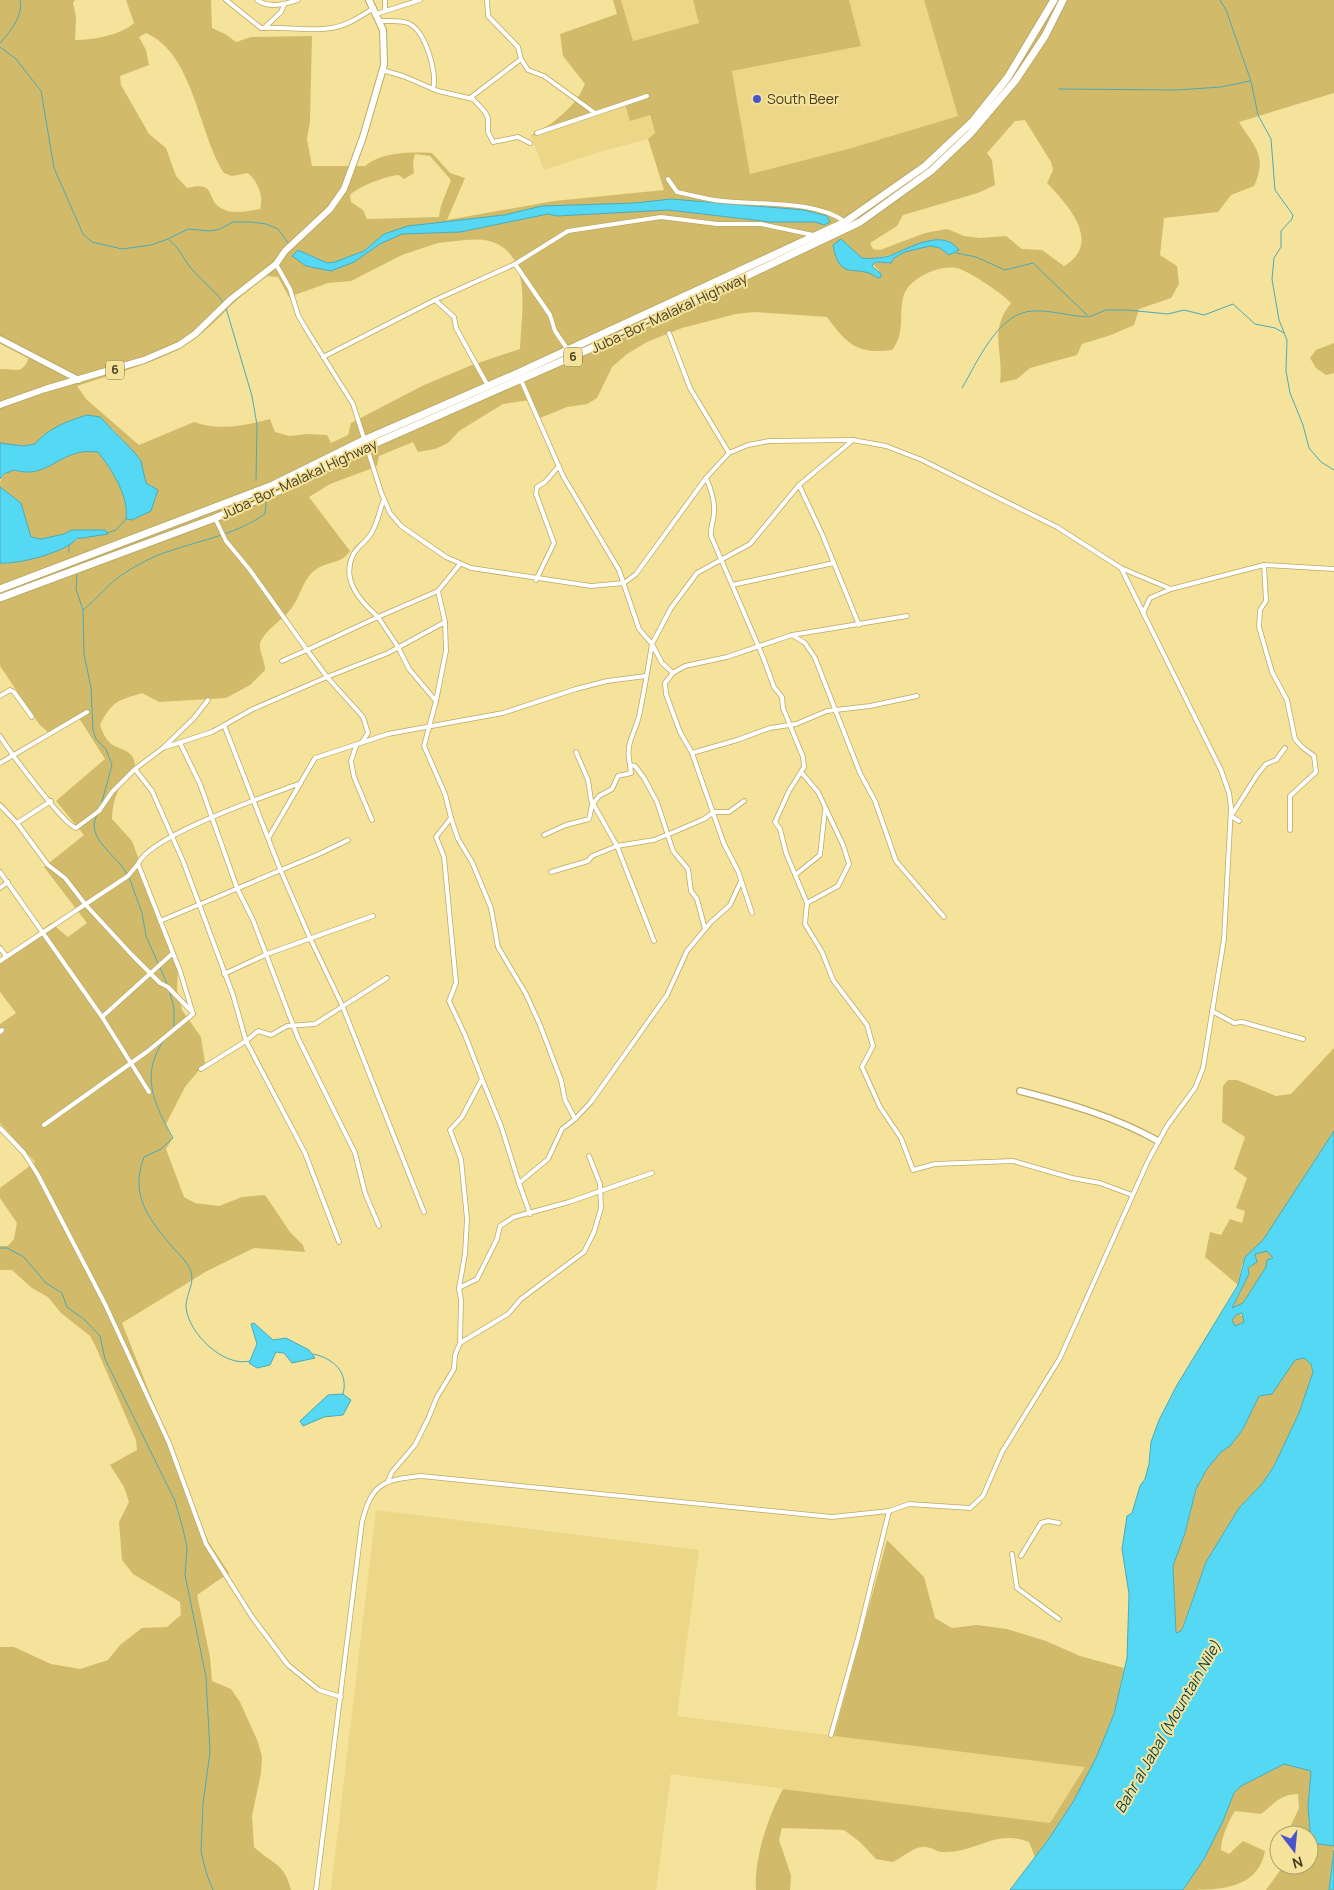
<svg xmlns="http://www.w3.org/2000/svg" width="1334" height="1890" font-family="Manrope,sans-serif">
<rect width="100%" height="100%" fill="#f5e29b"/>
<g fill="#ecd687">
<polygon points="621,0 693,0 700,23 633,42"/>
<polygon points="849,0 924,0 958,116 848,149 750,174 732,71 861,46"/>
<polygon points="625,104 649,115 655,133 648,139 596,153 544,170 531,136"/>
<polygon points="376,1510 699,1550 677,1716 1085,1767 1050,1824 671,1774 656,1890 331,1890"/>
</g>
<g fill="#d1bb6b" fill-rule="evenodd">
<path d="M0,0H75L73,3L76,17L75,40C93,40 121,35 134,23L126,0H211L212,28L225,34L236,42L251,37L312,36L310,121L307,139L312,166H365C381,152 411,152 432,153L450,173L465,178L447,220L554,201L664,190L648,139L655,133L650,115L630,121L625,104L531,136C538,129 545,128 552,123C567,111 578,101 585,84L563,56L560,34L617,14L613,0H621L633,41L699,23L693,0H849L861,46L732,71L750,174L848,149L958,116L924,0H1334V93L1239,122C1254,146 1268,156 1254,186L1231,195L1218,212L1164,218L1160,255L1177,266L1179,284L1171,298L1139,309L1134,325L1111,335L1082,344L1077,355L1030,368L1017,379L1000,383C1004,350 988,332 1011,303C1003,294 968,270 956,268C938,265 907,279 903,298C899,317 905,334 892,350C857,355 846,343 827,317L755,312L736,314L682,328L647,342L627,354L612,367L597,398L587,404L567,407L540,418L530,400L503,404L459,431L448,443L435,449L418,452L413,442L379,456L377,466L370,469L330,484L309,497L350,551C342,563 332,561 320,567C302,576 302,596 290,610C282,620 262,633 260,644C259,651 265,661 265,670L250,685L226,698L159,702L142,693C117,701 112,701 100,725C102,731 105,738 110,743C120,751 133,748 135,765C121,780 112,799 112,819L132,841L178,966L177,989L182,1010L201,1037L205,1063L185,1087L166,1124L172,1139L166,1149L184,1197L195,1203L219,1206L242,1197L265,1195L290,1232L303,1245L305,1252L254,1248L207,1271L122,1323L208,1541L229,1573L197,1595L210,1657L212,1681L231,1689L240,1702L258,1742L262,1757L261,1773L252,1816L254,1847C273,1865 284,1862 291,1890H0V1647H14L51,1664L80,1669L108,1660L120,1645L142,1628L167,1627L181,1615L180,1602L133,1574L122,1560L119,1522L129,1502L124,1487L110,1465L137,1450L136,1440L95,1345L90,1336L61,1313L48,1297L32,1288L12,1270H0V1246H8L14,1239L17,1223L0,1198V1188L35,1162L0,1123V1024L16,1013L0,992V960L51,923L68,937L87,923L44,867L84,835L56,801L105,759L77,715L51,735L39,724L0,666V563L7,564L20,560L105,530H72L64,534L41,539L30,537L21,503L0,487C0,476 4,474 14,470C43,479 56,456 82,452C87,451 93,452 98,452C112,471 129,496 126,519L141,516L153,486L146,483L141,461L112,428L72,420L43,435L36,444L23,446L0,443V369C16,368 21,376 29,358L0,343ZM146,33C194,54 198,133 224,173L232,176L248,173C258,182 264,196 260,209C249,211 235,214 225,210C203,202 220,180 187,188L176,176L166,148L149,134L121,85L120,76L149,65L146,50L139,37ZM1025,120L1051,162L1053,170L1047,183C1068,205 1103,243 1064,266L1042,250L1022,249L1006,236L980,238L964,236L947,229L925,233L880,250L873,249L870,243L897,226L903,215L978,193L995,185L992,160L987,153L1015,121ZM415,154L430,156L451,180C447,192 440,204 439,217L367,219L363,210L351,202L350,195C359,186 386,176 399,175L404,179L414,173L413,162ZM703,201L723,205L818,213L824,225L815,222H771L668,210L557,216L548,214L460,232L402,234L380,244L354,262L306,266L298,250L327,263L335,262L364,251L384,234L427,225L504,215L549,206ZM465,240C471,240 478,239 484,240C535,248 521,315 520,349L472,365L424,385L351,423L348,435L331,443L327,435L308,434L289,436L275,432L270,419C244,426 219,431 194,422L139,445L87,400L77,386C113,374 164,361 194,339C220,321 238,294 266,276L278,277L289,297L328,283L351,281L402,255L438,243ZM933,240L949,255L940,248L930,246L905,252L894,258L891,263H872L879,271L878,277L864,270L845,241C850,246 854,256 861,258C876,263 918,245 933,240Z"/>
<polygon points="1334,343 1334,373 1326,375 1316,368 1310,358 1316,350"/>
<polygon points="1334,1048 1334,1131 1263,1240 1242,1264 1238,1285 1205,1257 1210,1232 1221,1235 1230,1219 1242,1223 1245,1211 1236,1208 1247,1178 1234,1169 1245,1137 1222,1122 1223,1086 1228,1080 1237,1080 1276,1096 1291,1094"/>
<polygon points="1264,1251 1269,1252 1273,1258 1267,1260 1266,1267 1243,1303 1232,1308 1249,1274 1248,1268 1257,1260 1255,1254"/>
<circle cx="1238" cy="1320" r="6"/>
<polygon points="1304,1357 1311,1364 1313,1372 1299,1413 1274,1466 1262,1484 1239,1508 1206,1562 1181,1631 1176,1633 1173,1566 1185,1533 1196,1489 1207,1469 1221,1452 1230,1446 1243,1429 1259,1396 1272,1394 1295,1360"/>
<path d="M887,1540L924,1577L935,1618L952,1628L977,1625L1007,1629L1046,1641L1080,1656L1124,1668C1121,1683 1119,1698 1114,1713C1098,1765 1068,1814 1035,1857L1029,1842C996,1829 977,1852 946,1852C935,1853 931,1844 917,1848C909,1851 901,1858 893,1862L876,1859L860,1842L844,1830L782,1828L779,1840L791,1875L790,1890H756C754,1858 768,1817 783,1789L1050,1823L1085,1767L834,1736Z"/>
<path d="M1284,1764L1311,1770L1308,1806L1311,1843L1334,1846L1329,1890H1266L1284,1865H1309V1835L1287,1834L1299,1808L1298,1794C1278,1795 1276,1803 1261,1814L1235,1811C1228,1822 1221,1838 1221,1850L1229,1854L1243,1841L1265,1851C1258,1890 1218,1890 1183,1890L1204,1859L1223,1821L1234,1793L1241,1786Z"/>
</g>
<g fill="#54d8f4" stroke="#4fa9b4" fill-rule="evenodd">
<polygon points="671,199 804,210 827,216 830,222 824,225 815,222 771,222 668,210 557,216 548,214 460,232 402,234 380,244 354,262 331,271 306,266 292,256 298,250 327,263 335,262 364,251 384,234 408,226 504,215 542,206 635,203"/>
<path d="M841,239L862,258C869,259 882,258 889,256C908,249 943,227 959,250L949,255L940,248L930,246L905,252L894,258L891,263L875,262L872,266L881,274V277L878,278C856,262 840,284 833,245Z"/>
<path d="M87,415L100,417L134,452L141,461L146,483L158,490L151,511L132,520L126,519C129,496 112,470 98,452C93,452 87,451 82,452C56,456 44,479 14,470L4,474L0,479V443L23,446L35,444C48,428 68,421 87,415Z"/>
<path d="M0,487L21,503L31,537L41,539L64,534L72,530H105L108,534L76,539C67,552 16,565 0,563Z"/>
<path d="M1334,1131V1846L1311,1843L1308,1806L1311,1771L1284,1764L1241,1786L1234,1793L1223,1821L1204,1859L1183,1890H1010L1048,1840L1073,1802L1096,1758L1114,1714L1127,1658L1129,1594L1122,1549L1127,1516L1132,1513L1140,1486L1145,1479L1149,1464L1151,1442L1159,1420L1177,1385L1238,1285L1245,1257L1263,1240ZM1267,1251L1273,1258L1267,1260L1266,1267L1243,1303L1232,1308L1249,1274L1248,1268L1257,1262L1255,1254ZM1242,1313L1244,1322L1235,1326L1232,1320L1236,1315ZM1304,1358L1311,1364L1313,1372L1299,1413L1274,1466L1262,1484L1239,1508L1206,1562L1183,1627L1181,1631L1176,1633L1173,1566L1185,1533L1196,1489L1207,1469L1221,1452L1230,1446L1243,1429L1259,1396L1272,1394L1295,1360Z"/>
<polygon points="254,1323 273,1340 286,1338 309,1350 315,1358 292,1363 284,1353 276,1352 270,1365 257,1368 249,1363 257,1344 251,1324"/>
<polygon points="343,1394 351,1400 343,1415 324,1417 303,1426 300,1421 328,1395"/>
<polygon points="1334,1850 1334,1890 1329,1890"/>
</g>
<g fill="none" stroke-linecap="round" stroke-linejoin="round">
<g stroke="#4fa9b4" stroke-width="1">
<polyline points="1220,0 1226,10 1251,81 1258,115 1271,139 1275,190 1293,215 1292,219 1281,231 1281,247 1274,258 1272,279 1279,320 1287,340 1286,371 1290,393 1303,425 1309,448 1321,462 1334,470"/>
<path d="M0,43C10,32 24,15 20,0"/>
<polyline points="0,47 16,59 41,91 54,168 83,234 92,242 122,249 151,245 168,239 188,229 210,231 220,229 233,222 252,222 266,224 278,229 289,244"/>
<polyline points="1059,89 1177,90 1221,87 1250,81"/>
<path d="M169,240C180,248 182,257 190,267C200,280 214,289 223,302"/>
<polyline points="956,253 976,257 1005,270 1033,263 1089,317 1106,310 1127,310 1168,314 1184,310 1204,315 1233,304 1255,324 1275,328 1284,333"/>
<polyline points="226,308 252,396 257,425 256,480"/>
<path d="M962,388C977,363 998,312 1033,311C1051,310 1069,316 1087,317"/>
<polyline points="107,533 116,530 126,519"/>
<polyline points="69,552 69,546"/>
<polyline points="77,574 76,589 83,610 84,654 91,688 93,730 96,739 106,749 112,765 101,805"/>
<path d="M83,610C95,601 103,590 114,581C127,570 146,560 161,554C196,541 233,536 265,514L266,503"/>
<path d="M97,815C84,838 118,856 127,874"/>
<polyline points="129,877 142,913 146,936 168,986"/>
<polyline points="169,990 174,1008 174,1027"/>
<path d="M165,1039C139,1074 154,1104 173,1138L161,1149L144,1157C129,1197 150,1220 174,1249C179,1254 185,1260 189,1267C197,1282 186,1292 186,1307C188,1333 224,1368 250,1361"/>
<polyline points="0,1248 7,1248 24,1257 46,1283 62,1293 67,1307 85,1320 100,1336 105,1359 175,1501 183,1529 187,1548 185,1575 206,1677 210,1752 203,1804 201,1852 207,1875 213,1890"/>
<path d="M313,1354C333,1358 349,1372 343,1394"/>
</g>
<defs>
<g id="street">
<path d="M226,0L261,28C284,26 308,32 331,28C347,26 361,16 374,8"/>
<path d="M257,0C270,9 284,4 298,0"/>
<polyline points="487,0 488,16 518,47 521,59 528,70 544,76 595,113"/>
<polyline points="385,10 385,0"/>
<polyline points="376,14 420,0"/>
<path d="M380,21C389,21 400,20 408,23C425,30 438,73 433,89"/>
<polyline points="264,28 281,12 284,5"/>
<polyline points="382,70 403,76 438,91 473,99 485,112 488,118 488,132 493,142 518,137 530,143"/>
<polyline points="470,98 521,59"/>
<polyline points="537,133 647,96"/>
<path d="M668,179L677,192C692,195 708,200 723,201C759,205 815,200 844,221"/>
<polyline points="276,264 290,289 298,315 306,329 353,404 381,492 390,513 401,526 446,557 471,568 591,586 624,583 636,574 706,478 729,453 748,445 769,441 853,440 886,446 922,460 1057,527 1121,568 1171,589 1264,565 1334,569"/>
<polyline points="515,264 568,231 661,217 717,224 761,224 813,235"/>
<polyline points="435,300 515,264 550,315 555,331 568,350"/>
<polyline points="669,333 690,388 729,453"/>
<polyline points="323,357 435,300 454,317 456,328 488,386"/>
<path d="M521,380L563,476L619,570L639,629L652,644C648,668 644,693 639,716C634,736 625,743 630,765L635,766L644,778L657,802L673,851L688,869L691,891L697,899L705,929"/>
<path d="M706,478C711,489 715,500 714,512C714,521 710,527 711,536L763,657L774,687L782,697L783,708L803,757L804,767L789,791L775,822L780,829L786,853L807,903"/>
<polyline points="799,485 822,534 859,625"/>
<polyline points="215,518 226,541 250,570 307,650 282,661"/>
<polyline points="1264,565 1266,601 1260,610 1259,627 1272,672 1287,700 1295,739 1302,747 1314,756 1316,772 1290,796 1290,830"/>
<polyline points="536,580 554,543 536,494 537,487 545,482 559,466"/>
<polyline points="732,585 834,563"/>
<polyline points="1143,613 1150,598 1171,589"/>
<polyline points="792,635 805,643 815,658 860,773 875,801 896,861 944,917"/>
<polyline points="673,673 685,666 727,657 792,635 907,616"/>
<polyline points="0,696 10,690 14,692 32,717"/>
<polyline points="436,701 409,669 398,647 378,617 438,591"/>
<polyline points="224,725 280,869 310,938 342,1005 424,1212"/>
<path d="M0,736C10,752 63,824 76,828L99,811L112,792L135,769L163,748L212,732L253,709L327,677L307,650L378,617C360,601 341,580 353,555C356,548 366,542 370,535C378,524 379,511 384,499"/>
<polyline points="362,742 368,733 363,717 327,677 388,653 445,622"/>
<polyline points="180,743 200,784 237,888 253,920 298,1038 355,1153 365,1193 379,1226"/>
<polyline points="356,746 351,761 354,777 372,820"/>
<polyline points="163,748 194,718 208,700"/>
<polyline points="576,752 588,780 591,800 617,846 654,941"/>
<polyline points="692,753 737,740 770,728 796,724 827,711 870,706 917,696"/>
<polyline points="0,763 87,712"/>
<polyline points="135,769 152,791 183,861 233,995 246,1041 305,1153 339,1242"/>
<polyline points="801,772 818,792 843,845 849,864 838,886 807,903 805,924 822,952 833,980 867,1025 873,1046 862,1067 880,1107 901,1138 913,1170 935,1164 1013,1161 1072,1178 1100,1183 1132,1195"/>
<polyline points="0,805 17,823 48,865 65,878 85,904 132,955 160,983 168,987 192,1012"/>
<polyline points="451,818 458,839 472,862 491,908 498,947 526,994 540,1025 561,1080 565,1100 575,1119"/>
<polyline points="1239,821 1231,816 1257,775 1266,764 1276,760 1285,748"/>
<polyline points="17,823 51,801"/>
<polyline points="544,835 566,825 589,819 592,805 599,796 612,789 618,776 631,773 630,765"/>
<polyline points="269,837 315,758 388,734 503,713 576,689 607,681 646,676"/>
<polyline points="0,872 102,1017 149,1092"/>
<polyline points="551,872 588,861 592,856 617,846 654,840 674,832 704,819 714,812 729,812 744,801"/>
<polyline points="795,875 820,855 825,810"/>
<polyline points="0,888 8,882"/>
<polyline points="752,913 738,871 724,844 692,753 680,732 666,694 665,683 673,673 662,663 652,644 671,608 697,573 750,544 799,485 853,440"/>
<polyline points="160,921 319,854 348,840"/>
<polyline points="0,948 6,956"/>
<polyline points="0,961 128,876 138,864"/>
<polyline points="224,974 267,954 373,916"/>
<polyline points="1212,1011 1234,1023 1242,1022 1303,1039"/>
<path d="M193,1014L180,971L138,864C150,835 269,795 301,783"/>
<polyline points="102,1017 173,953"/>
<polyline points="0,1032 2,1030"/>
<polyline points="201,1069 246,1041 258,1031 271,1035 287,1026 315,1024 387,978"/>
<polyline points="482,1079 501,1126 519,1183"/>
<polyline points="44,1125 148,1051 193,1014"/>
<polyline points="0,1128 24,1153 38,1175 105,1304 169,1443 206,1544 252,1617 288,1665 319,1690 341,1697"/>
<polyline points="530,1214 519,1183 548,1159 562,1129 575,1119 591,1102 667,995 687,951 711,922 730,905 741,881"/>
<polyline points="459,1288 477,1279 497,1239 500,1226 514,1217 569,1202 652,1173"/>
<polyline points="460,1343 508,1314 521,1299 584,1252 594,1232 601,1208 600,1184 589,1156"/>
<polyline points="388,1481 392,1472 415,1445 428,1419 437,1397 454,1369 455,1355 460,1343 461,1300 459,1288 465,1254 467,1219 461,1159 450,1130 462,1117 482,1079 465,1035 449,1001 456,983 444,857 436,837 451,818 445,794 424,746 436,701 446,651 445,622 438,591 460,564"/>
<polyline points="1012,1554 1017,1588 1059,1619"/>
<polyline points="1021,1556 1041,1523 1048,1521 1059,1523"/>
<polyline points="831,1735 858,1638 889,1511"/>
<path d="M316,1890L362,1522C372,1483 383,1480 421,1476L832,1517L889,1511L909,1504L970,1508L983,1496L1002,1452L1060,1358L1148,1161L1167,1126L1195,1088L1203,1068L1224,939L1231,807L1229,793L1221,770L1121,568"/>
</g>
<g id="secondary">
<polyline points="0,339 79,380"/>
<path d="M1020,1091C1067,1103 1116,1117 1158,1141"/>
</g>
<polyline id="primary" points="0,405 45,389 144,360 179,345 195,334 231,299 276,264 285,251 330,209 344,189 363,137 384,65 383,30 369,0"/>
<g id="highway">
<polyline points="0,589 273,485 364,440 520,372 845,222 925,166 973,121 1008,77 1054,0"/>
<polyline points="0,598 215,518 276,492 367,447 637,328 860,222 931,171 970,134 1015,81 1045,36 1063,0"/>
</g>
</defs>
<use href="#street" stroke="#bda965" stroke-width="5.5"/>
<use href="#secondary" stroke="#bda965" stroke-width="8"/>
<use href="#primary" stroke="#bda965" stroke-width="8"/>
<use href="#highway" stroke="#bda965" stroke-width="9"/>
<use href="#street" stroke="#fff" stroke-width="4"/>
<use href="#secondary" stroke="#fff" stroke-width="5.5"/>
<use href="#primary" stroke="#fff" stroke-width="6"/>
<use href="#highway" stroke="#fff" stroke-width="7"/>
</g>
<circle fill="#4b55cb" stroke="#f5e29b" stroke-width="2" cx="757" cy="99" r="5"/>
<g text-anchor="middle" stroke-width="4" stroke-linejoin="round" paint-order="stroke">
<g fill="#f5e29b" stroke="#796e45" stroke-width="1">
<rect x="564" y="347.5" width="18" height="19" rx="4"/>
<rect x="106" y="360.5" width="18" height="19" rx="4"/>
</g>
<g font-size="12" font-weight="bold" fill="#443c20">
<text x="573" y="361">6</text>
<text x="115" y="374">6</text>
</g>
<g font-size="14" fill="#443c20" stroke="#f5e29b" text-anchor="start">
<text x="767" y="104">South Beer</text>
</g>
<g font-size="14" fill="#443c20" stroke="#f5e29b">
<text transform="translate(669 313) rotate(-25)" y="5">Juba-Bor-Malakal Highway</text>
<text transform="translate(299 479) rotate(-25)" y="5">Juba-Bor-Malakal Highway</text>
</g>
<g font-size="15" font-style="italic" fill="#003f4b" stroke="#f5e29b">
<text transform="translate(1168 1727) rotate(-60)" y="5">Bahr al Jabal (Mountain Nile)</text>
</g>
</g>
<g transform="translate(1294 1850) rotate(164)"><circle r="24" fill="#f5e29b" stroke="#aea06a"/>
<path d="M0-4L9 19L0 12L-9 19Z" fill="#4b55cb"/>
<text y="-8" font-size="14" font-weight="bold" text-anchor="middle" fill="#443c20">N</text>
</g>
</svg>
